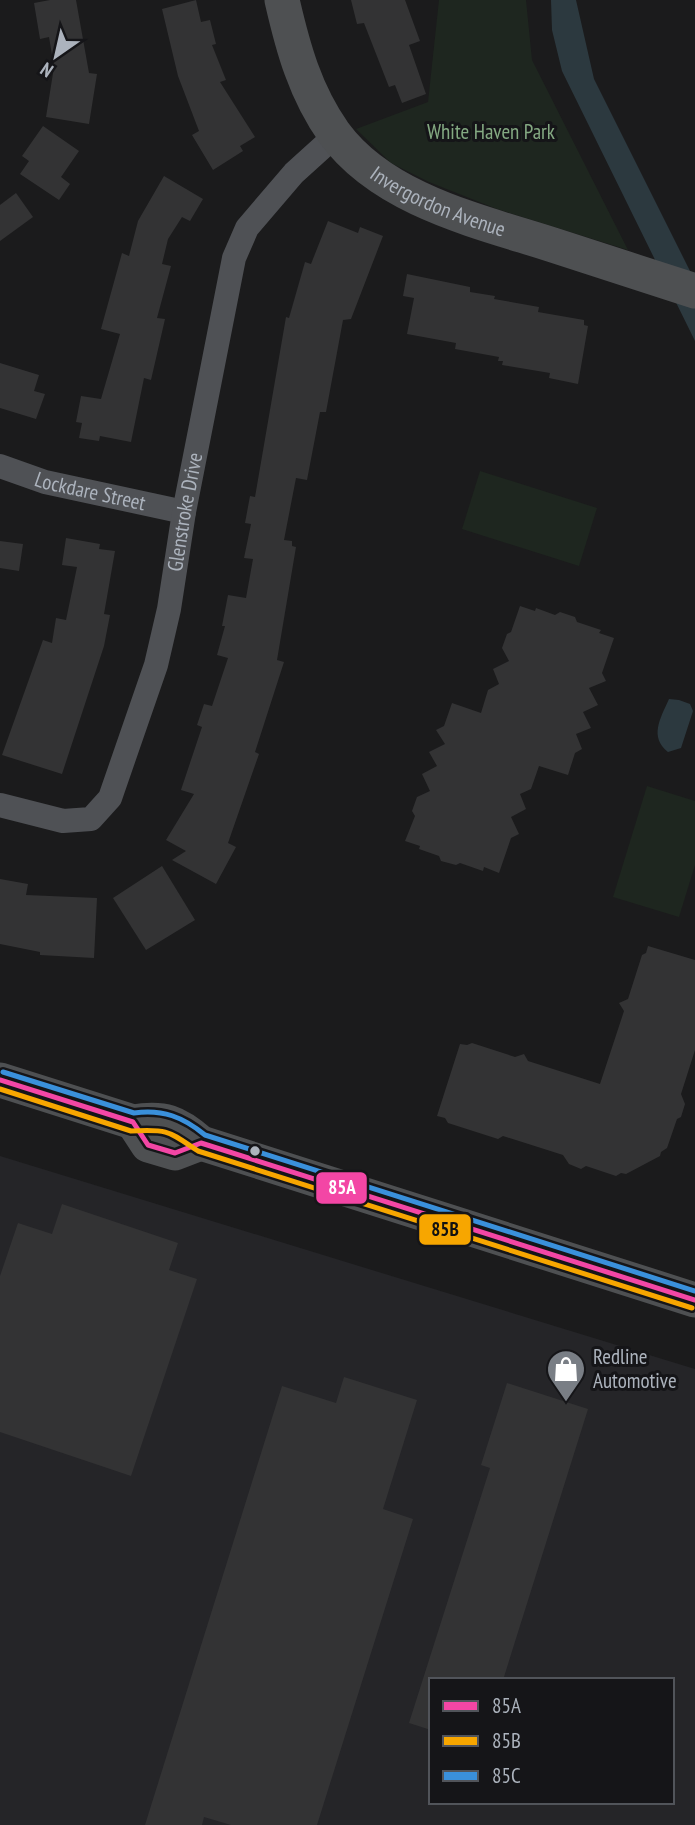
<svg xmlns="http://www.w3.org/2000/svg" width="695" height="1825" font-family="'PT Sans Narrow',sans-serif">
<rect width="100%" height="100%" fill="#1b1b1c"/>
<path fill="#252528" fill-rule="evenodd" d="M0,1156L695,1369V1825H0ZM431,1680H672V1802H431Z"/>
<g fill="#1e261f">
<polygon points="439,0 526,0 532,60 628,250 497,209 429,182 391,163 356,129 428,102"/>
<polygon points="480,471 597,508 579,566 462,529"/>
<polygon points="647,786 695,801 695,865 679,917 613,897"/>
</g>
<g fill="#2c393f">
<polygon points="551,0 576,0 594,79 695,281 695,341 562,71 552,30"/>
<path d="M669,699L679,700L690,704L693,711L681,748L668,752C649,737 660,719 669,699Z"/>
</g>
<g fill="#333334">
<polygon points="50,0 76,0 89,73 97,74 89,124 46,117 54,67 49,37 40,39 34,3"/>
<polygon points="196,0 201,22 210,20 216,44 212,45 226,80 220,82 255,137 240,146 243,151 213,170 192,135 199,131 178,76 162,9"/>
<polygon points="351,0 405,0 420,41 409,45 426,94 402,103 395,85 389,87 364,23 357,24"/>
<polygon points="43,126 79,151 61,177 70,184 59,200 20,174 29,161 22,156"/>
<polygon points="164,176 203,199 190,221 182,217 168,239 162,264 171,266 157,318 165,319 151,380 144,378 131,442 100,436 99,441 79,438 82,423 76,422 81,396 101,399 120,334 101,329 122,253 129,256 138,221"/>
<polygon points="16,193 33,217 0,241 0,205"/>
<polygon points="328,221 358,233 360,227 383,236 351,319 343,320 326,412 320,412 307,480 296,478 284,540 292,541 292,546 296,547 277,660 284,662 255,752 259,754 228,843 236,847 216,884 172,860 186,851 166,840 194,794 181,790 202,727 197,725 204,704 212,706 228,658 217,655 225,626 222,626 228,595 246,598 253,559 244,558 251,524 245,523 250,496 255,497 286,317 289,318 305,262 311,264"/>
<polygon points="407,274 470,287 470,292 495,296 494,299 539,307 538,312 584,320 584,325 588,326 578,384 549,378 550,373 502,365 503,361 498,361 499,357 455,349 456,343 407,334 414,298 403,296"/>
<polygon points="0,363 39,375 34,391 45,394 36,419 0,408"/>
<polygon points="66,538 100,544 99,549 115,551 104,614 110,615 104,646 62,774 2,755 43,640 52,643 56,618 66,620 77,567 62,565"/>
<polygon points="0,541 23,544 19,571 0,568"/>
<polygon points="520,606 535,611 536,608 555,615 560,612 575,617 577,622 601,630 599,633 614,638 602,673 606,681 589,688 598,705 583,712 591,728 576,734 582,749 575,753 568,775 539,766 531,789 520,794 526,809 511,817 519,834 511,838 499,873 484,867 483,871 460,863 456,865 441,861 439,856 419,849 420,846 405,841 415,816 412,811 417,797 430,791 422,774 437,766 429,752 445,744 436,730 444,726 452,703 481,713 488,690 499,684 493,669 509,661 502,648 507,634 511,632"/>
<polygon points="162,866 195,920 146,950 113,898"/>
<polygon points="0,879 28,884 26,895 97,898 94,958 40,955 40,952 0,944"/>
<polygon points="648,946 695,960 695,1050 681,1094 685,1104 681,1117 677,1119 667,1148 661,1152 660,1156 626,1174 621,1173 616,1176 586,1166 581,1169 569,1164 563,1155 503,1136 498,1139 448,1123 445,1118 437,1116 460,1044 467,1045 472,1043 515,1057 524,1054 528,1061 600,1084 624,1011 619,1003 628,999 642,955 646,953"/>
<polygon points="62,1204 178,1243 169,1270 197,1279 131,1476 0,1432 0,1276 18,1223 52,1234"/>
<polygon points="344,1377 417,1400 383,1509 413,1519 317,1825 231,1825 204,1817 202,1825 145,1825 282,1386 336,1403"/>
<polygon points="507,1383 588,1409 503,1680 431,1680 431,1730 409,1723 490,1468 481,1465"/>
</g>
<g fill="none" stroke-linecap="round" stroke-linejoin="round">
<g stroke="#4f5155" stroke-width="24">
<path id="s1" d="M0,466L45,482L184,512"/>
<path id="s2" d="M0,805L63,821L91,819L110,798L156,665L169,609L184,512L234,258L247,228L294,173L336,135"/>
</g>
<g stroke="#4e5052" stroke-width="35">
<path id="s3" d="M282,0C293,48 305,92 334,133C383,200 478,221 553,245C600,260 648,276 695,291"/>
<path d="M0,1080L133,1122C164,1117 177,1122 201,1143L695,1300"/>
<polyline points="133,1122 148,1145 175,1153 201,1143"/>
</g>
<defs>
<polyline id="bus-1" points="0,1080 133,1122 148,1145 175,1153 201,1143 695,1300"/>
<path id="bus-2" d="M0,1089L131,1131C169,1129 168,1131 198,1151L692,1308"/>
<path id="bus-3" d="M3,1072L134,1113C163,1109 183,1117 205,1135L695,1291"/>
</defs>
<use href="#bus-1" stroke="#151518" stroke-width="10"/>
<use href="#bus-2" stroke="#151518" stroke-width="10"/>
<use href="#bus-3" stroke="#151518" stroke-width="10"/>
<use href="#bus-1" stroke="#f346a5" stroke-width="5"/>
<use href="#bus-2" stroke="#f7a600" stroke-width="5"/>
<use href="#bus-3" stroke="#3a90db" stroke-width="5"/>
</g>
<defs>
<symbol id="shop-pin" viewBox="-11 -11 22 30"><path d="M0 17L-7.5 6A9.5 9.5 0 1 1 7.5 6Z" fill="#797e85" stroke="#151518"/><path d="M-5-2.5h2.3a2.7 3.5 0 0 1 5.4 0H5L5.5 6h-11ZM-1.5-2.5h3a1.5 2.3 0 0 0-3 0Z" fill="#fff"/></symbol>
</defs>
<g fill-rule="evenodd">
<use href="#shop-pin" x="544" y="1347" width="44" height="60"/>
</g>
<circle fill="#acb3bd" stroke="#151518" stroke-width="2.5" cx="255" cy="1151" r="6"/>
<g text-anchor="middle" stroke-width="6" stroke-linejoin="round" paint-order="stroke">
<g font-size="21" fill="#84a982" stroke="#151518">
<text x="491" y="139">White Haven Park</text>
</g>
<g font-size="21" fill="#acb3bd" stroke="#151518">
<text dy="7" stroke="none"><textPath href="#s3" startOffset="271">Invergordon Avenue</textPath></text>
<text dy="7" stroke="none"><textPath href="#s1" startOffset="94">Lockdare Street</textPath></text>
<text dy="7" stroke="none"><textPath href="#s2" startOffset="418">Glenstroke Drive</textPath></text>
</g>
<g font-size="21" fill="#acb3bd" stroke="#151518" text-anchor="start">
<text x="593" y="1364">Redline<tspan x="593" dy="24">Automotive</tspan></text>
</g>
</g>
<g stroke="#151518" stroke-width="2.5">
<rect x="315" y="1171" width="53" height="34" rx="7" fill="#f346a5"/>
<rect x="418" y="1213" width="54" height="33" rx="7" fill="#f7a600"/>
</g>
<g font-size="19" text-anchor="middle" font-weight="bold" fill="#fff">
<text x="342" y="1194">85A</text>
</g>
<g font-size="19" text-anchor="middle" font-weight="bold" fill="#111">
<text x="445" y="1236">85B</text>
</g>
<rect x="429" y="1678" width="245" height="126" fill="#151518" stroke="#51545a" stroke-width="2"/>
<rect x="443" y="1701" width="35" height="10" fill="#f346a5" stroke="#51545a" stroke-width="2"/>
<text x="492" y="1713" font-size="21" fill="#acb3bd">85A</text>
<rect x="443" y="1736" width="35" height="10" fill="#f7a600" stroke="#51545a" stroke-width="2"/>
<text x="492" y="1748" font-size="21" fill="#acb3bd">85B</text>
<rect x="443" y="1771" width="35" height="10" fill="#3a90db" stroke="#51545a" stroke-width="2"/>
<text x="492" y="1783" font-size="21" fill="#acb3bd">85C</text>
<g transform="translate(56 56) rotate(214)" stroke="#151518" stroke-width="5" paint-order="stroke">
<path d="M0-5L12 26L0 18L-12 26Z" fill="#acb3bd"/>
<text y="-10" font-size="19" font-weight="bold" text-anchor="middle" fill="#acb3bd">N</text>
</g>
</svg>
